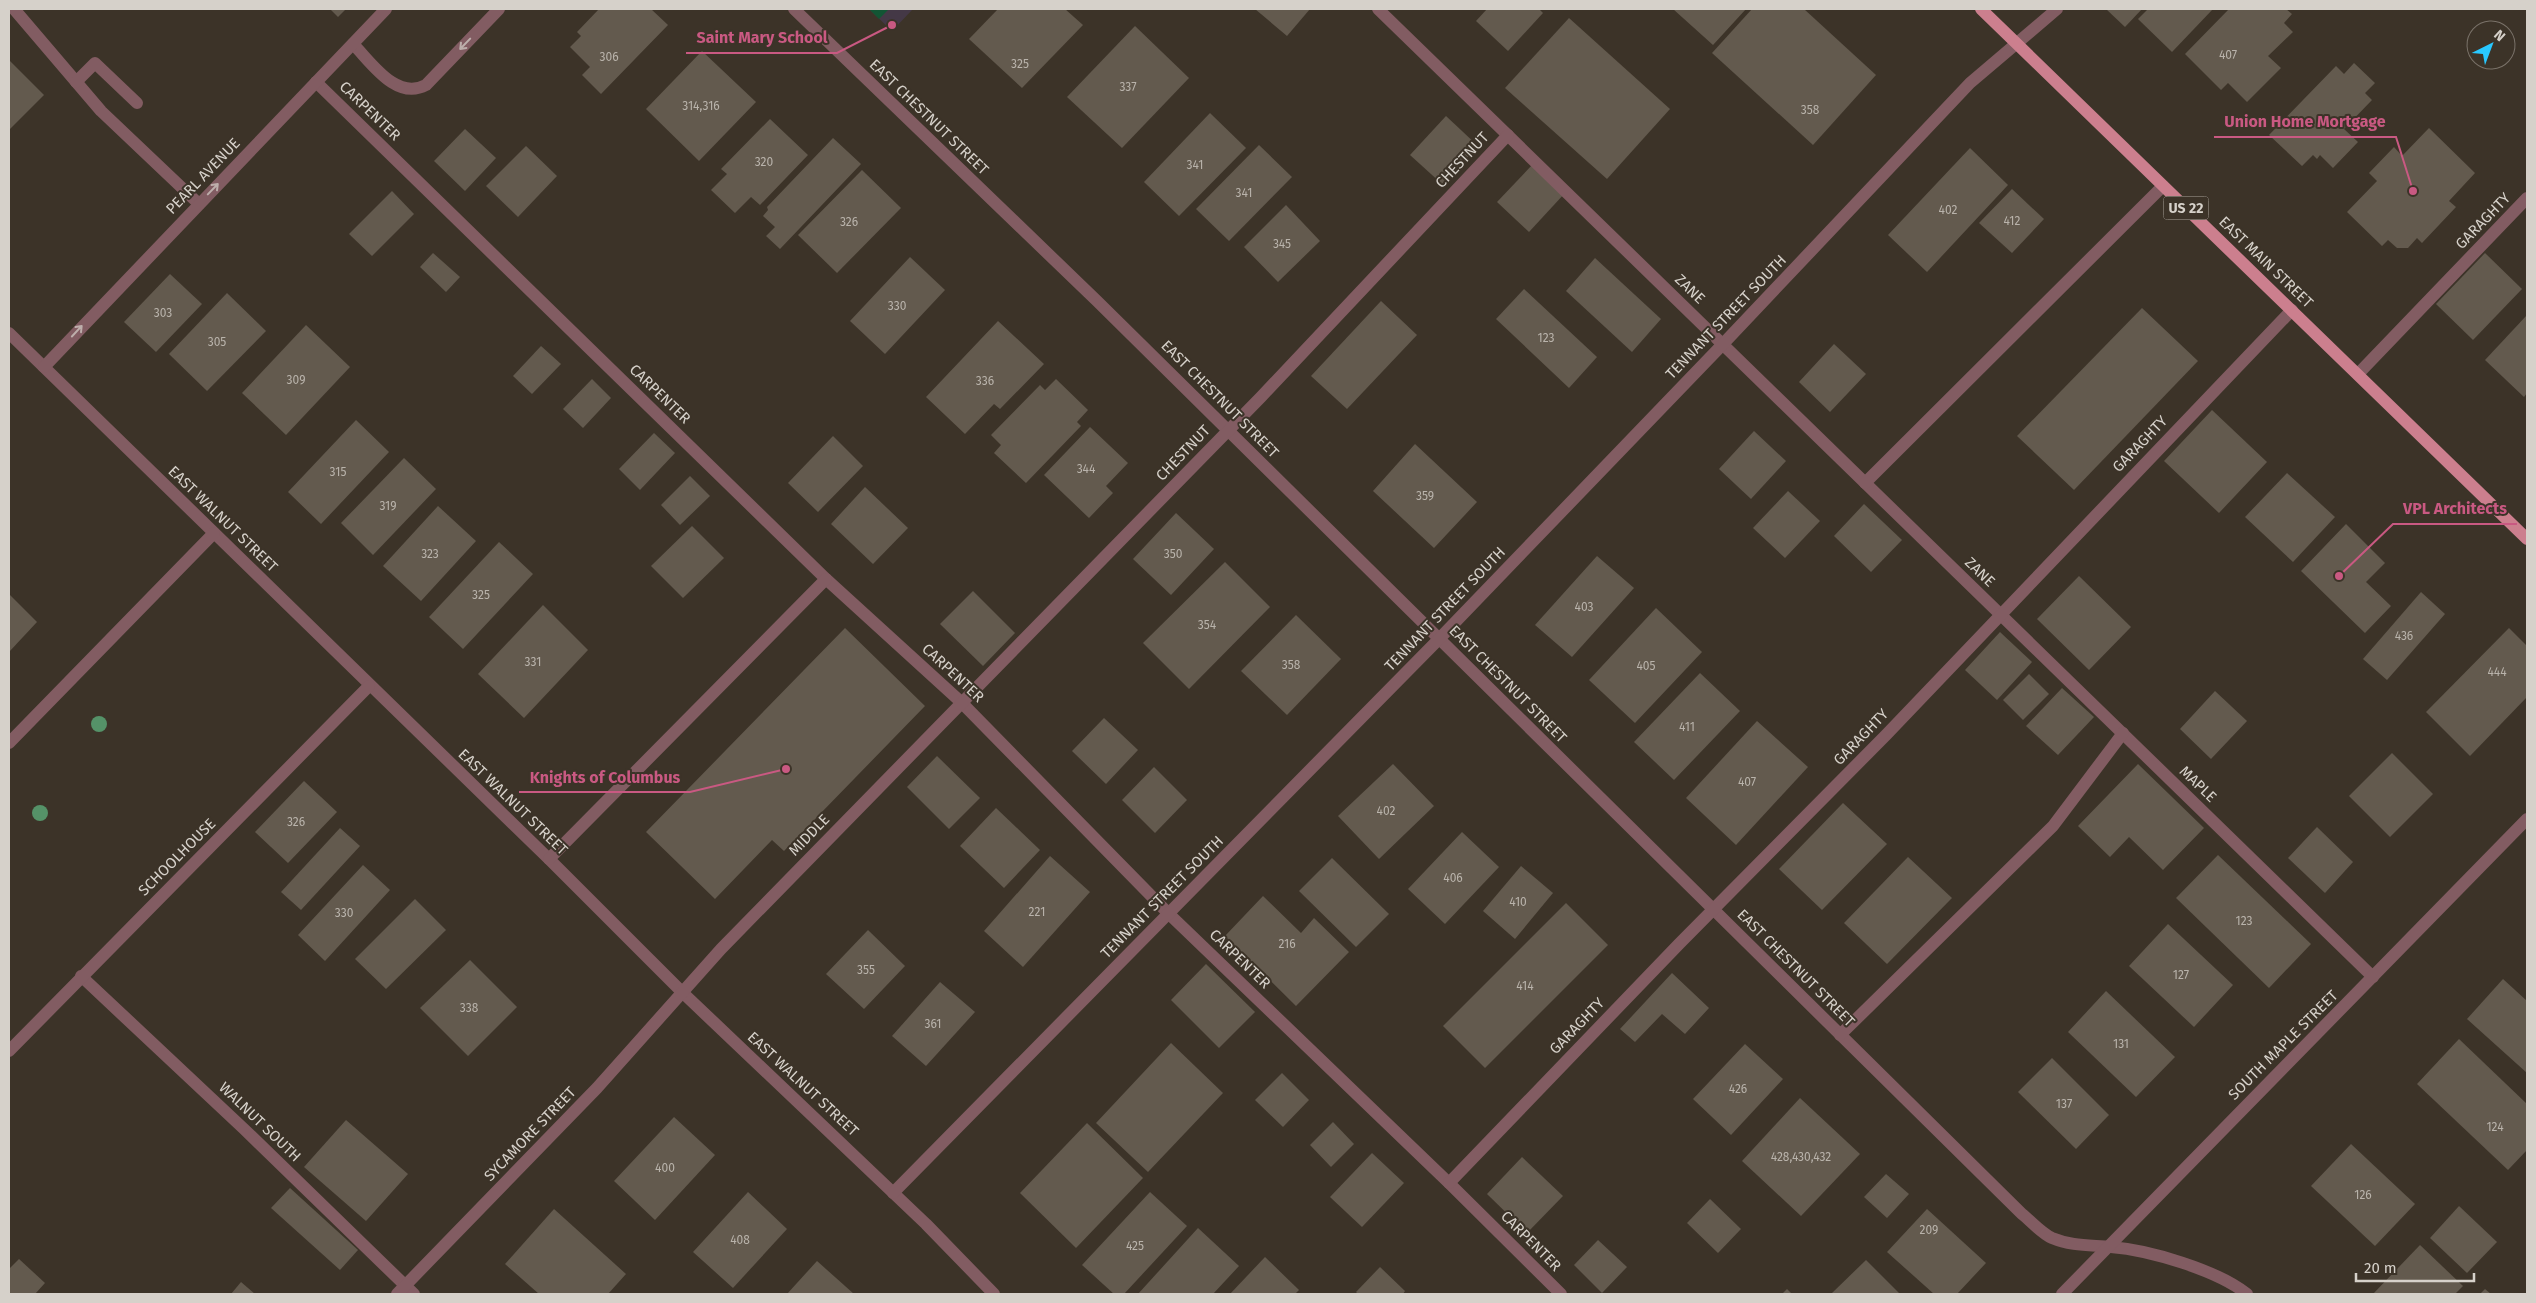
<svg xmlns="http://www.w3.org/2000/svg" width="2536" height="1303" font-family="'Fira Sans',sans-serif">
<rect width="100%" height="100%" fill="#3c3328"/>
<polygon fill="#443846" points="869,9 913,9 892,31"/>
<polygon fill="#125534" points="869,9 889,9 879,19"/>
<g fill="#635a4e">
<polygon points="330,9 346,9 338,17"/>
<polygon points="599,9 651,9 668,25 601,94 582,75 590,67 570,47 581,36 577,32"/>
<polygon points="998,9 1065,9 1083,25 1022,88 969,39"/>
<polygon points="1255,9 1310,9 1287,36"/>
<polygon points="1487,9 1539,9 1543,13 1508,51 1476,21"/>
<polygon points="1673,9 1746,9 1713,45"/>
<polygon points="1752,9 1804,9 1876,75 1813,145 1712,53"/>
<polygon points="2106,9 2142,9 2125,27"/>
<polygon points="2148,9 2213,9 2172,52 2138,19"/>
<polygon points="2229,9 2286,9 2292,14 2284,23 2293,32 2268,56 2281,68 2247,102 2228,83 2221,90 2185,54"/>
<polygon points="1569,18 1670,109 1607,179 1505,88"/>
<polygon points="1135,26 1189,78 1122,148 1067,97"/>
<polygon points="702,51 756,102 699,161 646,109"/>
<polygon points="9,60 44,95 9,130"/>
<polygon points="2354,63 2375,83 2365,93 2372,100 2344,129 2358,142 2333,168 2320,155 2317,159 2313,155 2302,166 2269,135 2336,66 2344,74"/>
<polygon points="1210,113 1246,148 1179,216 1144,182"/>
<polygon points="1446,116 1478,146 1442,184 1410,155"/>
<polygon points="770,119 808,155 760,205 751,197 735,213 711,190 727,174 721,169"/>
<polygon points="2429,128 2475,173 2449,201 2456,207 2422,243 2417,238 2408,248 2397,248 2388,240 2382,246 2347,212 2377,181 2369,173 2394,147 2402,156"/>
<polygon points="465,129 496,158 465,191 434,161"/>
<polygon points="833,138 861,164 780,249 766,236 775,227 763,216 768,210 767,207"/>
<polygon points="1259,145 1292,177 1229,241 1196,209"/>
<polygon points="526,146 557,176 518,217 486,186"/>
<polygon points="1970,148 2008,185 1927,272 1888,235"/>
<polygon points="1533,164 1565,193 1529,232 1497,202"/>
<polygon points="862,170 901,208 837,273 798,235"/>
<polygon points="2012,189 2044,219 2012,253 1979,223"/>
<polygon points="392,191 414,214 372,256 349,234"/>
<polygon points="1286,205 1320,241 1278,282 1244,247"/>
<polygon points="433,253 460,277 446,292 420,267"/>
<polygon points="2485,253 2522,289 2473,340 2436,304"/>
<polygon points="910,257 945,290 885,354 850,321"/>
<polygon points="1595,258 1661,319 1632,352 1566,291"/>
<polygon points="170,274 202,304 156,352 124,322"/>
<polygon points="1524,289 1597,357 1569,388 1496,319"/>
<polygon points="227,293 266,331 207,391 169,354"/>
<polygon points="1381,301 1417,335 1347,409 1311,376"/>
<polygon points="2142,308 2198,361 2074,490 2017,436"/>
<polygon points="2527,315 2527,393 2524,397 2485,360"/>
<polygon points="998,321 1044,364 1000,409 994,404 965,434 926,397"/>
<polygon points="306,325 350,367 286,435 242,393"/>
<polygon points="1834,344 1866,374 1830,412 1799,382"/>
<polygon points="541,346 561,364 532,394 513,376"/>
<polygon points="592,379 611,398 583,428 563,409"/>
<polygon points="1056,379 1088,410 1077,422 1081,426 1026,483 994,453 1001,445 991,435 1040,385 1045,390"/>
<polygon points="2212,410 2267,462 2219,513 2164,461"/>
<polygon points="356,420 389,452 321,524 288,492"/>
<polygon points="1090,427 1128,463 1106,486 1113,493 1089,518 1044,475"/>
<polygon points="1754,431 1786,461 1751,499 1719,469"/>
<polygon points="654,433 675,453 640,490 619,469"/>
<polygon points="833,436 863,466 818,512 788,483"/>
<polygon points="1415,444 1477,502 1434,548 1373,491"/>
<polygon points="404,458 436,489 373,555 341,523"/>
<polygon points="2287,473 2335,517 2293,562 2245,517"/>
<polygon points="690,476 710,496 680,525 661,505"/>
<polygon points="865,487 908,528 873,564 831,524"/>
<polygon points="1788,491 1820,521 1785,558 1753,528"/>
<polygon points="1864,504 1902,540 1871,572 1834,536"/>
<polygon points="438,506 476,541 421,601 383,566"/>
<polygon points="1176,513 1214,549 1171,595 1133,559"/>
<polygon points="2346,524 2385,563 2366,582 2391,606 2365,633 2301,571"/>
<polygon points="692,526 724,558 683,598 651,566"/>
<polygon points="499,542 533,574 463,649 429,617"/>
<polygon points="1597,556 1634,588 1572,657 1535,625"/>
<polygon points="1225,562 1270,607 1189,689 1143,643"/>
<polygon points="2079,576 2131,627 2089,670 2037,619"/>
<polygon points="973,591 1015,633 983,666 940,624"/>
<polygon points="2421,592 2445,614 2387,680 2363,659"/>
<polygon points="9,594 37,622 9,652"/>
<polygon points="543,605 588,650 524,718 478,674"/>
<polygon points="1656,608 1702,652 1635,723 1589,680"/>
<polygon points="1296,615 1341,659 1287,715 1241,671"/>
<polygon points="845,628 925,706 784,851 772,840 715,899 646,832"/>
<polygon points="2509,628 2527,646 2527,697 2470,756 2426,712"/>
<polygon points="2000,632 2032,662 1997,700 1965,670"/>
<polygon points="1700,673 1740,711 1674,780 1634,742"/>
<polygon points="2029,674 2049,694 2023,720 2003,700"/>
<polygon points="2062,688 2094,717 2058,755 2026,726"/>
<polygon points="2215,691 2247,721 2211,759 2180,729"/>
<polygon points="1104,718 1138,750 1106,784 1072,751"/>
<polygon points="1757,721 1808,767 1736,845 1686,798"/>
<polygon points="2392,753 2433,794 2390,837 2349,796"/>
<polygon points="937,756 980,798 949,829 907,787"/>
<polygon points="1393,764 1434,806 1379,859 1338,816"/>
<polygon points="2138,764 2204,828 2163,870 2129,837 2110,857 2078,826"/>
<polygon points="1154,767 1187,800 1155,833 1122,800"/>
<polygon points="304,781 337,812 288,863 255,832"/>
<polygon points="1843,803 1887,844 1822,910 1779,869"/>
<polygon points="996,808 1040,850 1004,888 960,846"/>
<polygon points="2317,827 2353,862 2325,893 2288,858"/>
<polygon points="340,828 360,846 301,910 281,892"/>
<polygon points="1462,832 1499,867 1445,924 1408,889"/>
<polygon points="2218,855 2311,944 2269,988 2176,898"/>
<polygon points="1050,856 1090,892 1023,967 984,931"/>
<polygon points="1908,857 1952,898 1887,964 1844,923"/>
<polygon points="1332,858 1389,914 1356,947 1299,891"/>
<polygon points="363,865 390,890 325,961 298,935"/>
<polygon points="1521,866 1553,893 1515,939 1483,911"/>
<polygon points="1263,896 1301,933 1314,918 1349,952 1296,1006 1225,936"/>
<polygon points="415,899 446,930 386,989 355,959"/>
<polygon points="1566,903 1608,945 1485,1068 1443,1026"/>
<polygon points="2168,924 2233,985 2194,1027 2129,966"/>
<polygon points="868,930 905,966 864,1009 826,974"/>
<polygon points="470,960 517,1007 468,1056 420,1008"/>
<polygon points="1206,964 1255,1012 1219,1048 1171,1000"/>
<polygon points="1672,973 1709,1008 1685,1034 1662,1014 1635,1042 1620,1029"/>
<polygon points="2503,979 2527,1001 2527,1073 2467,1019"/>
<polygon points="940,982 975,1012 926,1066 892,1036"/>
<polygon points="2106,991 2175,1057 2136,1097 2068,1032"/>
<polygon points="2459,1039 2527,1104 2527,1150 2508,1170 2417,1084"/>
<polygon points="1171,1043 1223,1093 1148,1172 1096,1123"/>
<polygon points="1745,1044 1783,1079 1731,1135 1693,1099"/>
<polygon points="2052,1058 2109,1115 2076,1149 2018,1092"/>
<polygon points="1282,1073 1309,1100 1283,1127 1255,1100"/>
<polygon points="1800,1098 1860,1154 1801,1216 1742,1161"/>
<polygon points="674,1117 715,1155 655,1220 614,1181"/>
<polygon points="346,1120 408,1174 366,1221 304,1167"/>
<polygon points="1333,1122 1354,1144 1331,1167 1310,1145"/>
<polygon points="1087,1123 1143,1178 1076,1248 1020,1193"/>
<polygon points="2351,1144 2415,1204 2375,1246 2311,1186"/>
<polygon points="1372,1153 1404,1183 1362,1227 1330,1197"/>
<polygon points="1522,1157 1563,1196 1527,1233 1487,1194"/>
<polygon points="1886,1174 1909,1194 1887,1218 1864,1197"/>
<polygon points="290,1188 358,1250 340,1270 271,1208"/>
<polygon points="748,1192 787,1229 733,1288 693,1252"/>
<polygon points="1150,1192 1187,1226 1124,1294 1114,1294 1082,1265"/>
<polygon points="1710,1199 1741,1229 1718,1253 1687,1223"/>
<polygon points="2459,1206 2497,1242 2467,1273 2430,1238"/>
<polygon points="554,1209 626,1274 608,1294 539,1294 505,1264"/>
<polygon points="1927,1209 1986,1263 1957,1294 1934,1294 1887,1252"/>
<polygon points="1198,1228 1239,1266 1213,1294 1138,1294"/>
<polygon points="1598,1240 1627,1267 1602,1293 1574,1265"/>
<polygon points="2420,1245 2463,1286 2455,1294 2373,1294"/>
<polygon points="1265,1257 1299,1290 1295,1294 1230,1294"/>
<polygon points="19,1259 45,1283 35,1294 9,1294 9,1269"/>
<polygon points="1866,1260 1900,1294 1831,1294"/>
<polygon points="817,1261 854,1294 787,1294"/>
<polygon points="1380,1267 1405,1291 1403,1294 1358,1294 1356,1292"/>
<polygon points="241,1282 255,1294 231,1294"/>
<polygon points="1787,1289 1792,1294 1782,1294"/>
<polygon points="2485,1289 2491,1294 2480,1294"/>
</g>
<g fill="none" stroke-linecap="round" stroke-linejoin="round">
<g stroke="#825c62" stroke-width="12">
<polyline points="14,9 101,111 199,204"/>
<path d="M794,9L1097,301L2022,1214C2031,1221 2041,1233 2052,1238C2071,1246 2091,1245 2111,1247C2149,1250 2217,1270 2247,1294"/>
<polyline points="1378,9 2373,977"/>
<path d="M353,44C371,62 396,101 426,85L499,9"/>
<polyline points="76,82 95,63 137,103"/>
<polyline points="316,82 826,579 961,702 1169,914 1449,1183 1561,1294"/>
<polyline points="9,333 549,859 682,992 926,1224 994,1294"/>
<polyline points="44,367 386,9"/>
<polyline points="2358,374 2527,198"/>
<polyline points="1865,483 2163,186"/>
<polyline points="9,743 214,533"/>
<polyline points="549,859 826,579"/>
<polyline points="81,976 244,1129 414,1294"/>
<polyline points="1840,1035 2053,826 2123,733"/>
<polyline points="9,1051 369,686"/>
<polyline points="1449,1183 1679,944 1886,735 2292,310"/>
<polyline points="893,1193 1439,639 1723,344 1970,83 2057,9"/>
<polyline points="397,1294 597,1088 721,949 1261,397 1508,135"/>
<polyline points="2062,1294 2527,819"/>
</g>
<polyline stroke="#cc7f8e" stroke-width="12" points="1981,9 2527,539"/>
</g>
<g fill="#559268">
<circle cx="99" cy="724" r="8"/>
<circle cx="40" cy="813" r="8"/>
</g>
<defs><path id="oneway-shaft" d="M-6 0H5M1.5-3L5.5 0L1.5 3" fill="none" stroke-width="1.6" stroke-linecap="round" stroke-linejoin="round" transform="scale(1.25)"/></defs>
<g stroke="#bdaeab">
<use href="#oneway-shaft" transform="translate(465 44) rotate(134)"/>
<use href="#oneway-shaft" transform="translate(213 189) rotate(-46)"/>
<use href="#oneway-shaft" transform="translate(77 331) rotate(-47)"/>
</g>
<g text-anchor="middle" stroke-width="4" stroke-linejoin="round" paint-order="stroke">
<g font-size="12" fill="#b9b3ab">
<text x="2228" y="59">407</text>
<text x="609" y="61">306</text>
<text x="1020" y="68">325</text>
<text x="1128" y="91">337</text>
<text x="701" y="110">314,316</text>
<text x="1810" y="114">358</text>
<text x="764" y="166">320</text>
<text x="1195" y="169">341</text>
<text x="1244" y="197">341</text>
<text x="1948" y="214">402</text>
<text x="2012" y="225">412</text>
<text x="849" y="226">326</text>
<text x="1282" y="248">345</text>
<text x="897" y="310">330</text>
<text x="163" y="317">303</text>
<text x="1546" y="342">123</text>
<text x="217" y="346">305</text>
<text x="296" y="384">309</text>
<text x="985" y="385">336</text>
<text x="1086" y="473">344</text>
<text x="338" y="476">315</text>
<text x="1425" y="500">359</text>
<text x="388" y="510">319</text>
<text x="430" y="558">323</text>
<text x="1173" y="558">350</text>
<text x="481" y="599">325</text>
<text x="1584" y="611">403</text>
<text x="1207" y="629">354</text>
<text x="2404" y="640">436</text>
<text x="533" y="666">331</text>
<text x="1291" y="669">358</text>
<text x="1646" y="670">405</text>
<text x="2497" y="676">444</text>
<text x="1687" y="731">411</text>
<text x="1747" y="786">407</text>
<text x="1386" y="815">402</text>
<text x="296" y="826">326</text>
<text x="1453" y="882">406</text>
<text x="1518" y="906">410</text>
<text x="1037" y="916">221</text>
<text x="344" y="917">330</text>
<text x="2244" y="925">123</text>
<text x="1287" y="948">216</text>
<text x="866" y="974">355</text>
<text x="2181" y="979">127</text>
<text x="1525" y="990">414</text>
<text x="469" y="1012">338</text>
<text x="933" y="1028">361</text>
<text x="2121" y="1048">131</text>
<text x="1738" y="1093">426</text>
<text x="2064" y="1108">137</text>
<text x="2495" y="1131">124</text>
<text x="1801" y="1161">428,430,432</text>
<text x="665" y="1172">400</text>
<text x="2363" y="1199">126</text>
<text x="1929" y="1234">209</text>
<text x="740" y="1244">408</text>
<text x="1135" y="1250">425</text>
</g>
<rect fill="#3c3328" stroke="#a8a299" stroke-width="1" x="2163.5" y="196.5" width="45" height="23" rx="4"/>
<g font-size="14" font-weight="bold" fill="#d6d1ca">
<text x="2186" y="213">US 22</text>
</g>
<g font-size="15" fill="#d6d1ca" stroke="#3c3328">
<text transform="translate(370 111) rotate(44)" y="5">CARPENTER</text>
<text transform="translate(929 117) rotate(44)" y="5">EAST CHESTNUT STREET</text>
<text transform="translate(1462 160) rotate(-47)" y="5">CHESTNUT</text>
<text transform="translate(203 176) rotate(-46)" y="5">PEARL AVENUE</text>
<text transform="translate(2483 221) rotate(-46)" y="5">GARAGHTY</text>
<text transform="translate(2266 262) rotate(44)" y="5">EAST MAIN STREET</text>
<text transform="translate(1690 289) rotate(44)" y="5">ZANE</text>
<text transform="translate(1726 317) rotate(-46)" y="5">TENNANT STREET SOUTH</text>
<text transform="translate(660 394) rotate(44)" y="5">CARPENTER</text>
<text transform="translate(1220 399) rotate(45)" y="5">EAST CHESTNUT STREET</text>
<text transform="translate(2140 444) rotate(-46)" y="5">GARAGHTY</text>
<text transform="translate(1183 453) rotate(-46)" y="5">CHESTNUT</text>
<text transform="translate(223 519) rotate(44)" y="5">EAST WALNUT STREET</text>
<text transform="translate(1980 572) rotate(44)" y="5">ZANE</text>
<text transform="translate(1445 609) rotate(-46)" y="5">TENNANT STREET SOUTH</text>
<text transform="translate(953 673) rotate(43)" y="5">CARPENTER</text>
<text transform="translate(1508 684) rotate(45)" y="5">EAST CHESTNUT STREET</text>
<text transform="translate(1861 737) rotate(-46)" y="5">GARAGHTY</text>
<text transform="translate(2198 784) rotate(44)" y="5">MAPLE</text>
<text transform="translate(513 802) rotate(44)" y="5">EAST WALNUT STREET</text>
<text transform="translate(809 835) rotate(-46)" y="5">MIDDLE</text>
<text transform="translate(177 857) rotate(-45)" y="5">SCHOOLHOUSE</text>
<text transform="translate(1162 897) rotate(-45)" y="5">TENNANT STREET SOUTH</text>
<text transform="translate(1240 959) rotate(44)" y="5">CARPENTER</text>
<text transform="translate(1796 968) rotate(45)" y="5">EAST CHESTNUT STREET</text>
<text transform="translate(1577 1026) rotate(-46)" y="5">GARAGHTY</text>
<text transform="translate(2283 1045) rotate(-45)" y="5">SOUTH MAPLE STREET</text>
<text transform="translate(803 1084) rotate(43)" y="5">EAST WALNUT STREET</text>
<text transform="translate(260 1122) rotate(44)" y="5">WALNUT SOUTH</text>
<text transform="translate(530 1134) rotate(-46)" y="5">SYCAMORE STREET</text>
<text transform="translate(1531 1241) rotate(45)" y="5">CARPENTER</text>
</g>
</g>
<path fill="none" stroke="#c95982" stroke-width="2" d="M892 25L837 53H686M2413 191L2396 137H2214M2339 576L2393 524H2517M786 769L690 792H519"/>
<g fill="#c95982" stroke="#3c3328" stroke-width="2">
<circle cx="892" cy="25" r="5"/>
<circle cx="2413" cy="191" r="5"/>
<circle cx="2339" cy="576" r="5"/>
<circle cx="786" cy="769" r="5"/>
</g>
<g font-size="16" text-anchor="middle" font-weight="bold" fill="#c95982" stroke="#3c3328" stroke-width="4" stroke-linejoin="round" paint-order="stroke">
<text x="762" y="43">Saint Mary School</text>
<text x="2305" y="127">Union Home Mortgage</text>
<text x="2455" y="514">VPL Architects</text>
<text x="605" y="783">Knights of Columbus</text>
</g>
<rect width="2536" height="1303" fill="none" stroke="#d6d1ca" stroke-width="20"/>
<g transform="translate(2491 45) rotate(42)"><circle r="24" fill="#3c3328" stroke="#7a7269"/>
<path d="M0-4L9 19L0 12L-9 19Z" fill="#29c8ff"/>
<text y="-8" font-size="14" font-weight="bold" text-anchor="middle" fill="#d6d1ca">N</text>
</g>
<path d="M2356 1273v8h118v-8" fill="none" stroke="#d6d1ca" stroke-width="2.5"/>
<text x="2364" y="1273" font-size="15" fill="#d6d1ca" stroke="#3c3328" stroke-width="4" paint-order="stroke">20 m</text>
</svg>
